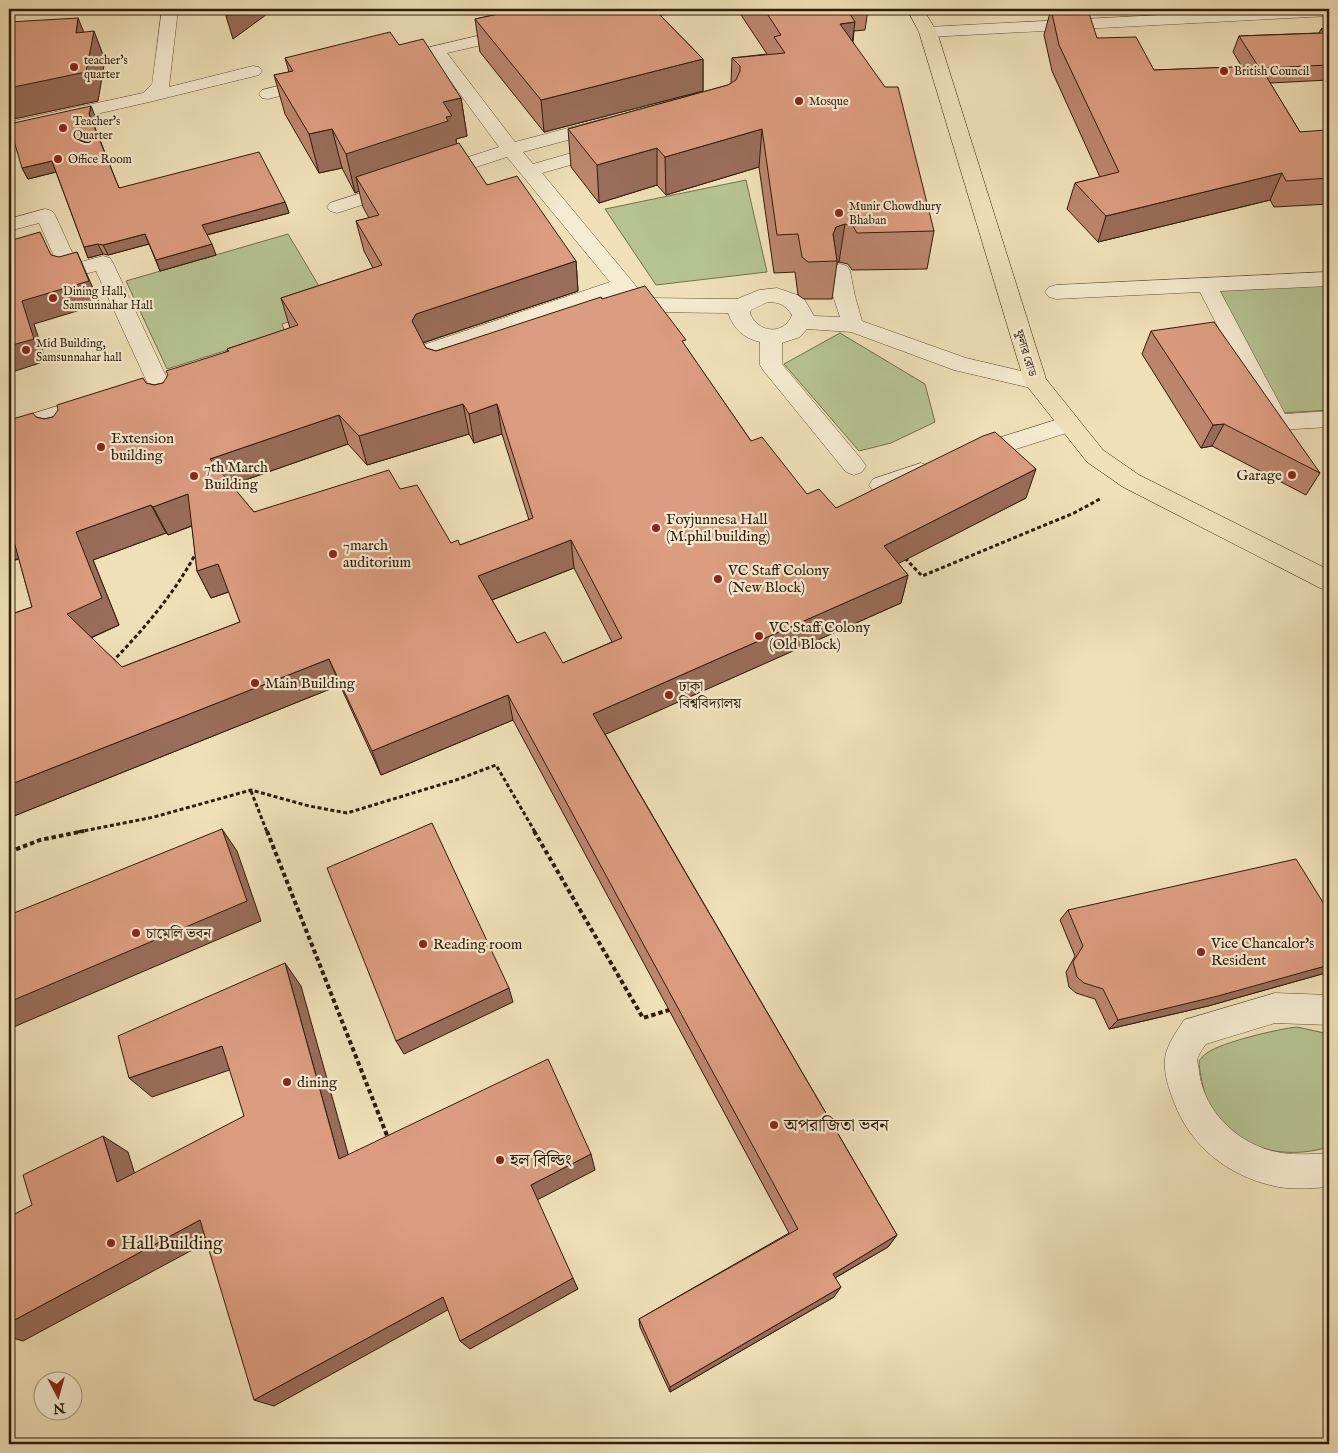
<svg xmlns="http://www.w3.org/2000/svg" width="1338" height="1453" font-family="'IM FELL English','Noto Serif Bengali',serif">
<rect width="100%" height="100%" fill="#efe0b7"/>
<filter id="stains"><feTurbulence type="fractalNoise" baseFrequency=".004" numOctaves="4"/><feColorMatrix values="0 0 0 0 .2 0 0 0 0 .09 0 0 0 0 .02 0 0 0 .5 -.17"/></filter>
<radialGradient id="worn" r=".72"><stop offset=".6" stop-color="#630" stop-opacity="0"/><stop offset="1" stop-color="#630" stop-opacity=".3"/></radialGradient>
<g fill="#b5c391" stroke="#72704d">
<polygon points="746,180 767,272 656,285 605,209"/>
<polygon points="288,234 332,308 282,324 285,332 167,369 126,281"/>
<polygon points="1329,283 1329,410 1281,413 1219,289"/>
<polygon points="840,333 925,384 935,422 891,443 859,451 784,364"/>
<path d="M1297,1027L1329,1034V1147C1292,1158 1250,1153 1221,1125C1208,1113 1200,1079 1199,1061C1201,1058 1204,1055 1207,1053C1222,1042 1278,1029 1297,1027Z"/>
</g>
<g fill="none" stroke-linecap="round" stroke-linejoin="round">
<defs>
<g id="minor">
<polygon points="162,9 178,9 169,87 253,66 259,67 262,71 259,75 149,102 9,134 9,122 143,93 152,84"/>
<polygon points="1275,9 1329,9 1329,16 928,37 922,36 919,32 922,28 928,27"/>
<path d="M515,27L521,28L524,32L521,36L447,53L515,142L606,118L613,120L615,124L613,128L523,152L533,164L606,143L613,145L615,149L613,153L542,173L641,292L644,298L737,299L759,290L777,288L803,297L814,316L840,317L833,296L830,271L833,266L840,264L847,266L850,271L855,296L862,321L966,358L1043,376L1046,381L1043,386L1035,389L954,370L851,332L807,329L800,337L782,343V364L862,460L866,466L862,472L854,475L846,472L763,370L760,365V342C743,338 734,329 728,313L642,312L623,318L615,316L612,311L615,306L627,302L620,294L444,354L447,361L454,359L462,362L465,367L462,372C452,375 444,379 433,376L420,350L423,345L610,282L507,157L436,180L429,178L426,174L429,170L499,147L432,56L394,66L388,65L385,61L388,57ZM768,302C779,302 786,305 792,315C784,336 757,333 750,313L751,310Z"/>
<polygon points="314,77 320,78 323,82 320,86 268,99 262,98 259,94 262,90"/>
<polygon points="398,181 405,183 408,187 405,191 337,213 330,211 327,207 330,203"/>
<polygon points="45,209 52,211 55,215 77,263 103,256 110,258 113,263 179,404 176,410 168,412 160,410 157,404 96,271 70,278 63,276 39,223 9,231 9,219"/>
<polygon points="1329,272 1329,286 1220,291 1285,414 1329,411 1329,427 1278,430 1270,428 1200,292 1056,299 1049,297 1045,292 1049,287 1056,285"/>
<polygon points="90,396 98,398 101,404 98,410 9,437 9,421"/>
<polygon points="1068,416 1076,418 1080,424 1076,430 972,463 964,461 960,455 964,449"/>
<polygon points="921,463 929,466 933,472 929,478 881,494 873,491 869,485 873,479"/>
<path d="M1275,993L1329,995V1025L1275,1023L1206,1044C1203,1048 1200,1052 1198,1057C1196,1061 1199,1067 1199,1072C1204,1110 1235,1141 1272,1151C1291,1156 1310,1154 1329,1153V1187C1313,1188 1296,1190 1279,1187C1231,1178 1191,1148 1174,1102C1169,1090 1163,1071 1165,1058C1167,1044 1177,1031 1184,1020Z"/>
</g>
<polygon id="major" points="907,9 923,9 937,32 1046,379 1103,450 1139,475 1329,570 1329,591 1320,588 1123,487 1087,462 1027,386 1024,381 919,32"/>
</defs>
<use href="#minor" stroke="#5e4d34" stroke-width="1"/>
<use href="#major" stroke="#2e1c09" stroke-width="1"/>
<g stroke="#2e1c09" stroke-width="3" stroke-dasharray="4 2.5" stroke-linecap="butt">
<polyline points="905,558 922,576 1074,513 1100,499"/>
<path d="M112,662C144,629 174,594 196,553"/>
<polyline points="251,791 267,832"/>
<polyline points="78,832 154,817 251,790 309,806 347,813 456,780 496,765 535,832"/>
</g>
<g stroke="#2e1c09" stroke-width="4" stroke-dasharray="4.5 3" stroke-linecap="butt">
<polyline points="267,831 388,1138"/>
<polyline points="534,831 643,1018 669,1010"/>
<polyline points="9,852 40,840 84,831"/>
</g>
<use href="#minor" fill="#f5ebd0" fill-rule="evenodd"/>
<use href="#major" fill="#efe0b7" fill-rule="evenodd"/>
</g>
<g fill="#bc866d" stroke="#2e1c09" fill-rule="evenodd">
<polygon points="522,9 732,9 660,15 703,59 703,91 544,132 480,52 475,19"/>
<polygon points="737,9 868,9 865,30 854,31 853,42 934,231 927,269 852,270 848,264 839,262 837,263 832,299 804,299 798,295 795,272 774,273 759,167 666,195 657,185 599,203 571,167 568,129 728,85 731,83 732,58 767,54"/>
<polygon points="1051,9 1097,38 1154,70 1242,67 1233,52 1239,36 1319,33 1321,29 1329,28 1329,80 1270,83 1300,132 1329,137 1329,204 1274,207 1270,200 1098,242 1067,209 1075,183 1100,177 1052,71 1044,35"/>
<path d="M399,45L461,98L467,136L456,139V144L487,185L576,261L578,291L423,343L426,348L436,351L602,299L685,346L751,441L807,494L836,508L1026,498L898,563L908,575L901,603L605,734L897,1235L888,1247L835,1278L834,1297L670,1392L640,1327L639,1319L789,1233L513,720L381,775L340,685L9,818V615L32,607L19,559L9,562V420L36,417L44,419L53,417L146,383L154,385L163,383L228,351L227,349L290,328L281,298L373,268L364,251L356,221L369,218L363,207L359,191L355,193L342,168L319,173L285,114L274,75L289,72L285,58ZM469,434L474,443L502,434L529,520L460,545L451,543L400,489L254,512L231,485L348,444L367,465ZM192,526L197,571L211,598L229,592L240,622L122,667L91,638L119,625L93,560L166,533L168,535ZM574,568L612,642L563,663L517,643L492,600Z"/>
<polygon points="95,116 94,125 119,188 285,202 289,213 207,235 216,255 160,271 149,244 108,255 103,254 88,258 84,247 56,172 28,179 22,168"/>
<polygon points="1151,331 1320,473 1306,495 1212,446 1201,448 1142,354"/>
<polygon points="1068,910 1329,912 1329,972 1208,1006 1109,1029 1095,999 1076,993 1069,987 1066,972 1075,956 1060,920"/>
</g>
<g fill="#996d59" stroke="#2e1c09">
<polygon points="237,9 274,9 233,39 226,16"/>
<polygon points="78,18 90,47 76,33"/>
<polygon points="855,22 850,59 840,24"/>
<polygon points="94,31 105,60 98,101 9,120 9,88"/>
<polygon points="703,59 703,91 544,132 541,100"/>
<polygon points="461,98 467,136 456,139 458,155 356,177 359,191 355,193 346,154 443,102"/>
<polygon points="91,106 95,116 94,125 89,114"/>
<polygon points="332,129 342,168 319,173 309,134"/>
<polygon points="762,129 759,167 666,195 665,157"/>
<polygon points="657,148 657,185 599,203 597,165"/>
<polygon points="52,161 56,172 28,179 22,168"/>
<polygon points="1282,173 1270,200 1098,242 1106,216"/>
<polygon points="285,202 289,213 206,235 202,225"/>
<polygon points="845,224 839,262 837,263 833,234 836,227"/>
<polygon points="145,234 149,244 108,255 103,245"/>
<polygon points="98,244 103,254 88,258 84,247"/>
<polygon points="212,244 216,255 160,271 156,260"/>
<polygon points="77,252 100,304 34,324 46,361 9,373 9,346 22,301"/>
<polygon points="576,261 578,291 422,343 412,321 416,314"/>
<polygon points="463,404 469,434 367,465 359,436"/>
<polygon points="497,404 502,434 474,443 469,414"/>
<polygon points="339,415 348,444 222,488 210,459"/>
<polygon points="1224,424 1212,446 1201,448 1213,425"/>
<polygon points="1036,469 1026,498 878,574 884,546"/>
<polygon points="188,494 201,522 168,535 153,507"/>
<polygon points="151,505 166,533 93,560 119,625 85,640 67,614 76,532"/>
<polygon points="10,527 28,555 9,562 9,528"/>
<polygon points="571,540 574,568 484,603 478,576"/>
<polygon points="218,564 231,591 211,598 197,571"/>
<polygon points="908,575 901,603 595,739 593,714"/>
<polygon points="329,659 340,685 9,818 9,785"/>
<polygon points="508,695 513,720 381,775 372,751"/>
<polygon points="222,829 237,851 261,921 9,1029 9,1002"/>
<polygon points="285,963 301,986 354,1175 339,1159"/>
<polygon points="1329,965 1329,972 1208,1006 1109,1029 1118,1020"/>
<polygon points="509,988 513,1002 404,1054 396,1041"/>
<polygon points="222,1046 241,1066 152,1097 129,1078"/>
<polygon points="103,1136 128,1152 142,1197 117,1182"/>
<polygon points="591,1154 595,1170 537,1200 531,1185"/>
<polygon points="200,1220 222,1234 23,1341 9,1337 9,1323"/>
<polygon points="897,1235 888,1247 826,1283 833,1274"/>
<polygon points="573,1278 578,1289 470,1349 460,1341"/>
<polygon points="841,1287 834,1297 670,1392 670,1387"/>
<polygon points="443,1297 453,1307 274,1406 254,1400"/>
</g>
<g fill="#db9c7f" stroke="#2e1c09" fill-rule="evenodd">
<polygon points="228,9 237,9 226,16"/>
<polygon points="522,9 579,9 580,10 586,9 654,9 703,59 541,100 475,19"/>
<polygon points="764,9 847,9 855,22 840,24 885,87 898,87 934,231 857,233 853,226 845,224 836,227 833,234 837,261 808,262 802,257 798,234 777,235 762,129 665,157 657,148 597,165 568,129 728,85 736,80 740,71 740,66 732,58 785,53 774,37 781,35"/>
<polygon points="1051,9 1088,10 1097,38 1136,37 1154,70 1260,66 1300,132 1325,130 1329,137 1329,178 1286,181 1282,173 1106,216 1075,183 1119,172 1059,45"/>
<polygon points="78,18 76,33 94,31 86,72 9,88 9,22"/>
<polygon points="1329,28 1329,65 1261,68 1260,66 1258,66 1239,36 1324,33 1321,29"/>
<polygon points="390,32 399,45 423,39 461,98 443,102 452,116 446,117 448,121 346,154 332,129 309,134 274,75 293,71 285,58"/>
<polygon points="91,106 89,114 119,188 259,152 285,202 202,225 212,244 156,260 145,234 103,245 98,244 84,247 52,161 22,168 9,124"/>
<path d="M459,143L487,185L517,176L576,261L416,314L412,321L426,348L436,351L601,297L602,299L645,286L686,340L682,341L751,441L762,437L807,494L819,489L836,508L983,436L995,432L1036,469L884,546L908,575L593,714L897,1235L833,1274L841,1287L670,1387L639,1319L798,1229L508,695L372,751L329,659L9,785V615L32,607L10,527L9,528V420L33,413L36,417L44,419L53,417L58,410L57,405L143,378L146,383L154,385L163,383L168,375L166,371L229,351L227,349L298,325L281,298L382,265L356,221L379,215L356,177ZM463,404L469,414L497,404L533,518L460,545L458,540L451,543L417,485L400,489L389,470L254,512L210,459L339,415L359,436ZM188,494L197,571L218,564L240,622L122,667L67,614L102,598L76,532L151,505L153,507ZM571,540L622,638L563,663L545,632L517,643L478,576Z"/>
<polygon points="40,232 51,255 59,257 77,252 89,281 22,301 34,339 9,346 9,241"/>
<polygon points="1214,322 1320,473 1224,424 1213,425 1151,331"/>
<polygon points="432,823 509,988 396,1041 327,868"/>
<polygon points="222,829 247,901 9,1002 9,915"/>
<polygon points="1296,859 1329,912 1329,965 1218,996 1118,1020 1103,989 1084,983 1077,977 1073,962 1083,946 1068,910"/>
<polygon points="285,963 339,1159 548,1059 591,1154 531,1185 573,1278 460,1341 443,1297 254,1400 200,1220 9,1323 9,1217 32,1205 23,1175 103,1136 117,1182 244,1116 222,1046 129,1078 118,1036"/>
</g>
<g fill="#8f2418" stroke="#f5ebd0" stroke-width="2">
<circle cx="74" cy="67" r="5"/>
<circle cx="1224" cy="71" r="5"/>
<circle cx="799" cy="101" r="5"/>
<circle cx="63" cy="128" r="5"/>
<circle cx="58" cy="159" r="5"/>
<circle cx="839" cy="213" r="5"/>
<circle cx="53" cy="298" r="5"/>
<circle cx="26" cy="350" r="5"/>
<circle cx="101" cy="447" r="5"/>
<circle cx="1292" cy="475" r="5"/>
<circle cx="194" cy="476" r="5"/>
<circle cx="656" cy="528" r="5"/>
<circle cx="333" cy="554" r="5"/>
<circle cx="718" cy="579" r="5"/>
<circle cx="759" cy="636" r="5"/>
<circle cx="255" cy="683" r="5"/>
<circle cx="669" cy="695" r="5"/>
<circle cx="136" cy="933" r="5"/>
<circle cx="423" cy="944" r="5"/>
<circle cx="1201" cy="952" r="5"/>
<circle cx="287" cy="1082" r="5"/>
<circle cx="774" cy="1125" r="5"/>
<circle cx="500" cy="1160" r="5"/>
<circle cx="111" cy="1243" r="5"/>
</g>
<g text-anchor="middle" stroke-width="4.5" stroke-linejoin="round" paint-order="stroke">
<g font-size="12" fill="#2e1c09" stroke="#f5ebd0" text-anchor="start">
<text x="84" y="64">teacher's<tspan x="84" dy="14">quarter</tspan></text>
<text x="1234" y="75">British Council</text>
<text x="809" y="105">Mosque</text>
<text x="73" y="125">Teacher's<tspan x="73" dy="14">Quarter</tspan></text>
<text x="68" y="163">Office Room</text>
<text x="849" y="210">Munir Chowdhury<tspan x="849" dy="14">Bhaban</tspan></text>
<text x="63" y="295">Dining Hall,<tspan x="63" dy="14">Samsunnahar Hall</tspan></text>
<text x="36" y="347">Mid Building,<tspan x="36" dy="14">Samsunnahar hall</tspan></text>
</g>
<g font-size="12" fill="#2e1c09" stroke="#f5ebd0">
<text transform="translate(1026 353) rotate(73)" y="4">ফুলার রোড</text>
</g>
<g font-size="15" fill="#2e1c09" stroke="#f5ebd0" text-anchor="start">
<text x="111" y="443">Extension<tspan x="111" dy="17">building</tspan></text>
<text x="204" y="472">7th March<tspan x="204" dy="17">Building</tspan></text>
<text x="1282" y="480" text-anchor="end">Garage</text>
<text x="666" y="524">Foyjunnesa Hall<tspan x="666" dy="17">(M.phil building)</tspan></text>
<text x="343" y="550">7march<tspan x="343" dy="17">auditorium</tspan></text>
<text x="728" y="575">VC Staff Colony<tspan x="728" dy="17">(New Block)</tspan></text>
<text x="769" y="632">VC Staff Colony<tspan x="769" dy="17">(Old Block)</tspan></text>
<text x="265" y="688">Main Building</text>
<text x="679" y="691">ঢাকা<tspan x="679" dy="17">বিশ্ববিদ্যালয়</tspan></text>
<text x="146" y="938">চামেলি ভবন</text>
<text x="1211" y="948">Vice Chancalor's<tspan x="1211" dy="17">Resident</tspan></text>
<text x="433" y="949">Reading room</text>
<text x="297" y="1087">dining</text>
</g>
<g font-size="18" fill="#2e1c09" stroke="#f5ebd0" text-anchor="start">
<text x="784" y="1131">অপরাজিতা ভবন</text>
<text x="510" y="1166">হল বিল্ডিং</text>
<text x="121" y="1249">Hall Building</text>
</g>
</g>
<rect width="1338" height="1453" fill="none" stroke="#efe0b7" stroke-width="30"/>
<rect x="10" y="10" width="1318" height="1433" fill="none" stroke="#2e1c09" stroke-width="2.5"/>
<rect x="15" y="15" width="1308" height="1423" fill="none" stroke="#2e1c09"/>
<g transform="translate(58 1396) rotate(174)"><circle r="24" fill="#f5ebd0" stroke="#a59880"/>
<path d="M0-4L9 19L0 12L-9 19Z" fill="#8f2418"/>
<text y="-8" font-size="14" font-weight="bold" text-anchor="middle" fill="#2e1c09">N</text>
</g>
<rect width="100%" height="100%" filter="url(#stains)"/>
<rect width="100%" height="100%" fill="url(#worn)"/>
</svg>
